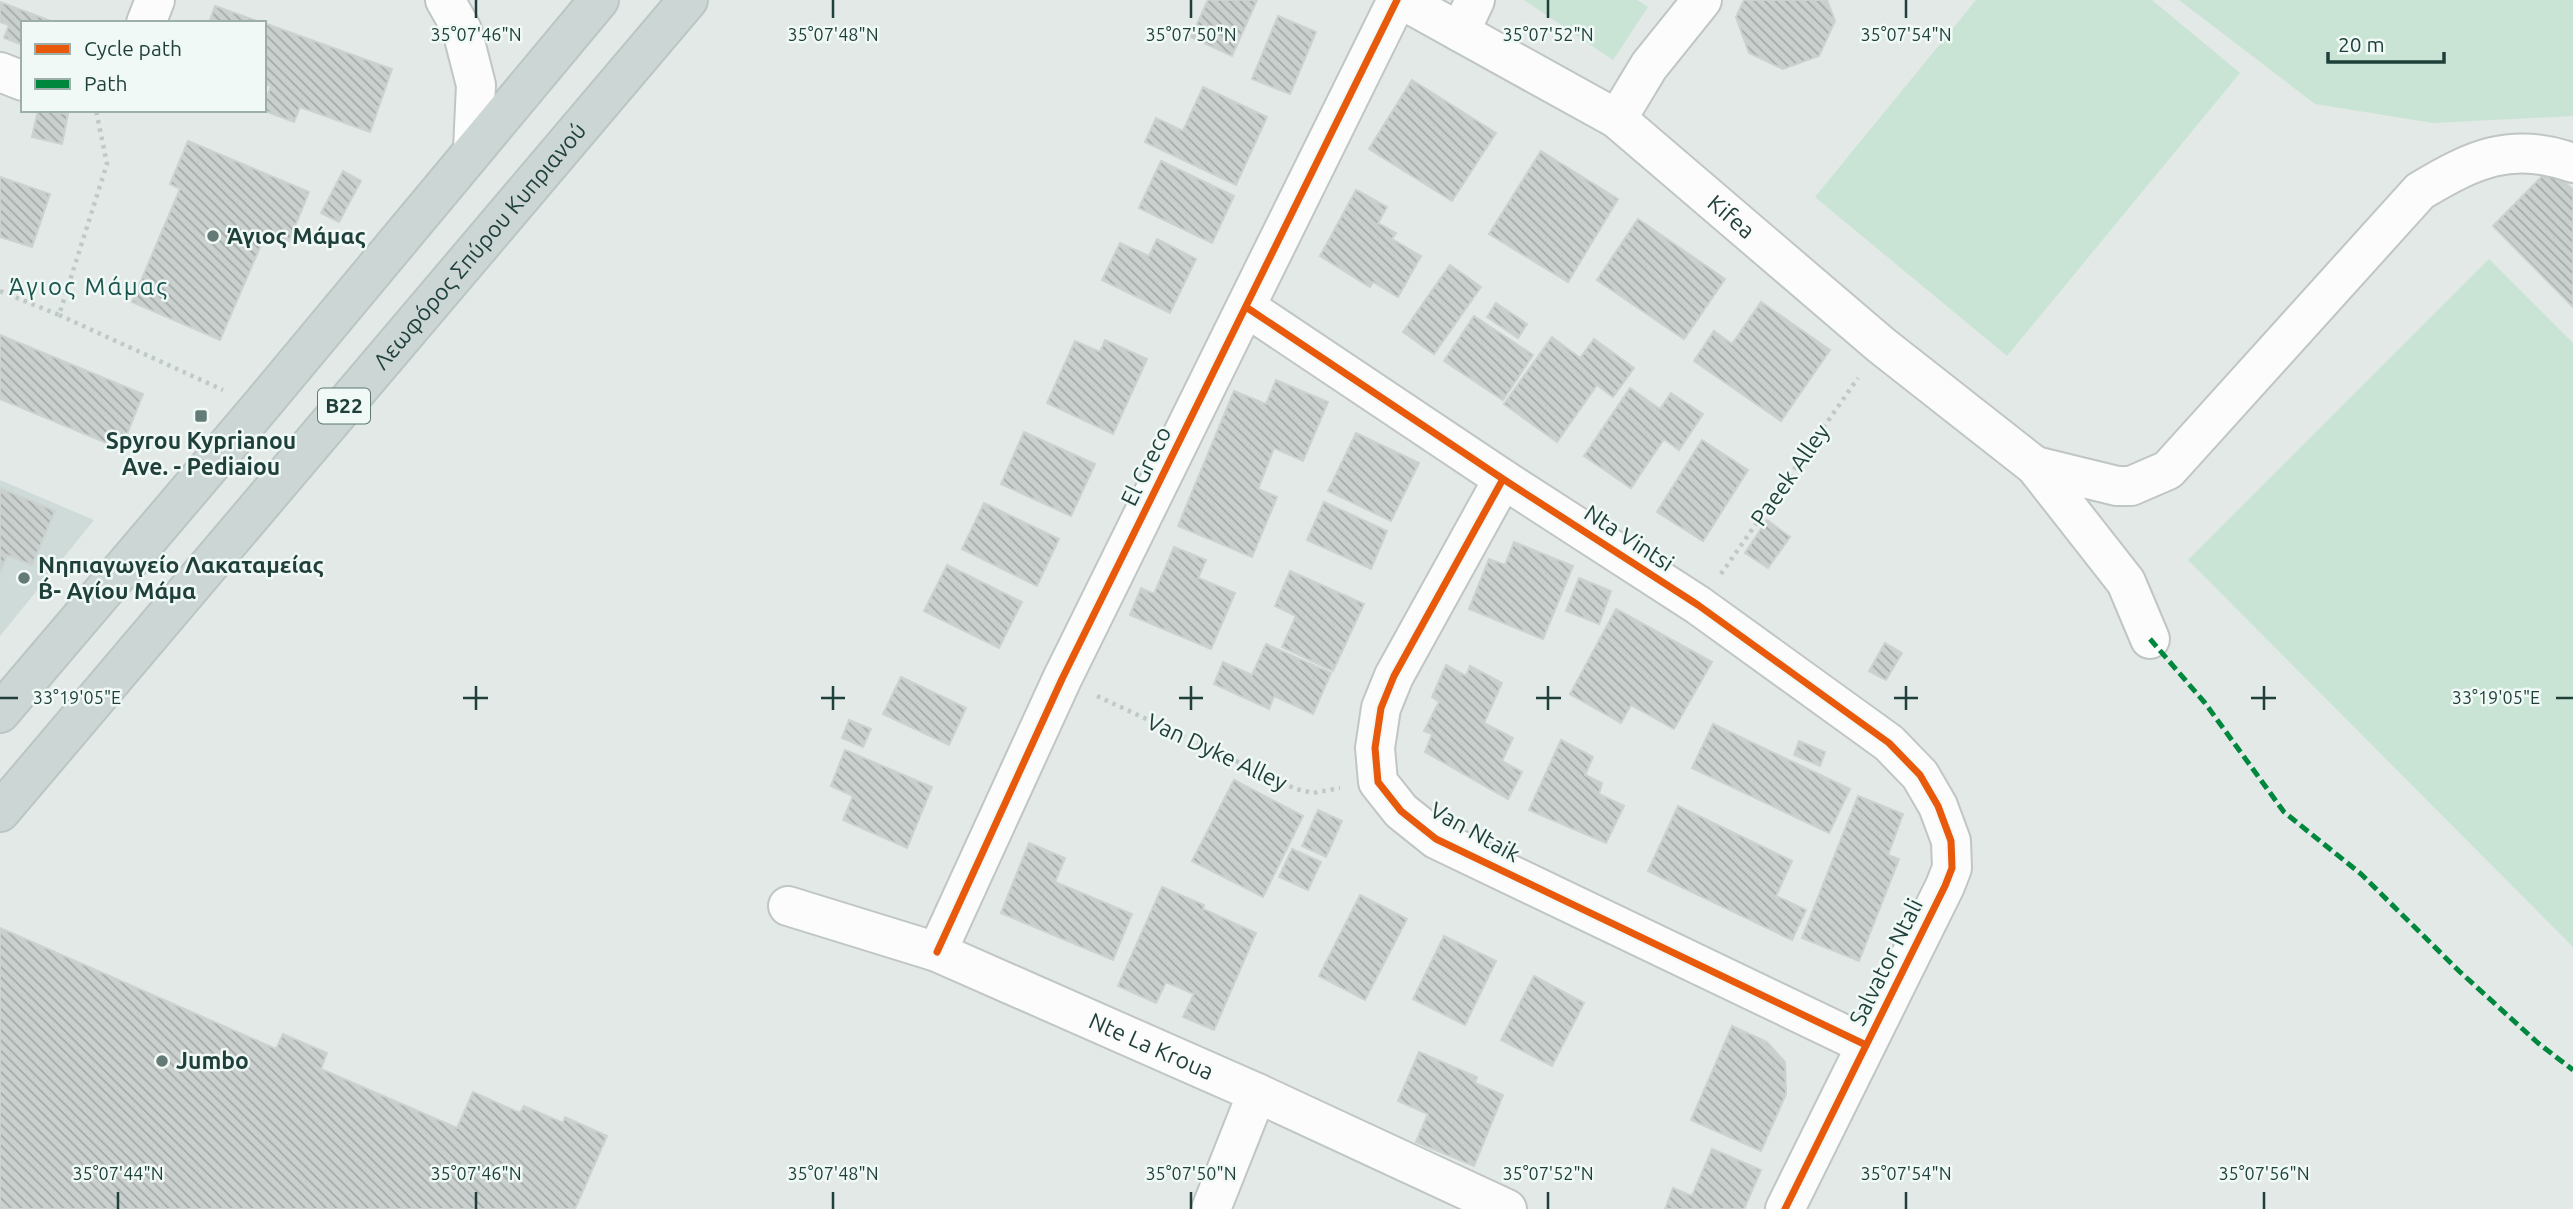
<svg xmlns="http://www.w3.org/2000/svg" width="2573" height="1209" font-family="Ubuntu,sans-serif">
<defs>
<pattern id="building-back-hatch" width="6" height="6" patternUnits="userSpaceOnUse" patternTransform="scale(1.75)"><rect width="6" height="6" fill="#c9d0ce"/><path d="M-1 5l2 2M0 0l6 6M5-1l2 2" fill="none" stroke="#a3aaa8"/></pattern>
</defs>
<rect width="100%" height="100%" fill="#e2e9e7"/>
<polygon fill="#cfdbd8" points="0,480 94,520 0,636"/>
<g fill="#c9e4d5">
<polygon points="1524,0 1637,0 1648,7 1613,60"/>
<polygon points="1976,0 2152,0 2240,73 2007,356 1815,197"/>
<polygon points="2179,0 2573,0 2573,116 2433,123 2315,104"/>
<polygon points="2489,259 2573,343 2573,947 2188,560"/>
</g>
<g fill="url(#building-back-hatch)" stroke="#cbd2d0" stroke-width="2">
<polygon points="1208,0 1257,0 1232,56 1191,37"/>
<polygon points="1744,0 1827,0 1835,21 1819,56 1783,69 1749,53 1736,17"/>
<polygon points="0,2 56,23 23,23 23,45 4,38 9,25 0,22"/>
<polygon points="215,6 263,23 209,23"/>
<polygon points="1278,16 1316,32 1290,94 1252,79"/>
<polygon points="264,23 392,69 370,132 300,107 294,122 262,110 271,86 264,84"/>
<polygon points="1412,80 1496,133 1452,201 1369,149"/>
<polygon points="1203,87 1267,117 1236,185 1145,142 1156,118 1183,131"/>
<polygon points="38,110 68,114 62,144 32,137"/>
<polygon points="188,141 309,192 289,241 267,231 220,340 132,302 180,189 170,184"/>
<polygon points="1541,151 1618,199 1568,282 1489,234"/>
<polygon points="1161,161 1234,196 1212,243 1139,208"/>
<polygon points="2550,168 2573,190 2573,307 2493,226"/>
<polygon points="343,171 361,181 339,222 321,213"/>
<polygon points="0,177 50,194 32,247 0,237"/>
<polygon points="1356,190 1387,207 1378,223 1396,233 1392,239 1421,256 1398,297 1373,282 1370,287 1320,256"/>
<polygon points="1638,219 1725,279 1684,339 1597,280"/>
<polygon points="1157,239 1196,259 1170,313 1102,280 1120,243 1149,256"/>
<polygon points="1450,265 1481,287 1434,354 1403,332"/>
<polygon points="1761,302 1830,350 1781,421 1694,361 1714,331 1732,344"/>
<polygon points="1496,303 1527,324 1518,338 1487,317"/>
<polygon points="1474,316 1533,355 1503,400 1444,361"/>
<polygon points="0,335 143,394 121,449 0,399"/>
<polygon points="1552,337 1580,358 1594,339 1634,368 1613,397 1597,385 1557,442 1504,404"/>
<polygon points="1105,340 1147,359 1113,434 1047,403 1075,341 1100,352"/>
<polygon points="1276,380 1328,402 1303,461 1274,448 1258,489 1277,497 1252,557 1178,526 1234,391 1266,404"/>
<polygon points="1630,388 1660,409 1671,393 1703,414 1679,450 1664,439 1631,488 1584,456"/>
<polygon points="1024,432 1095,464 1071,516 1001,484"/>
<polygon points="1356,433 1419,463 1391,521 1328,491"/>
<polygon points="1702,440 1748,470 1703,541 1657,512"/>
<polygon points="0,488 55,511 32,565 7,555 0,573"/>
<polygon points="1324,502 1387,531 1371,569 1307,540"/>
<polygon points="984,503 1059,539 1037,586 962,549"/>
<polygon points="1767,520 1790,537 1768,568 1745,553"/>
<polygon points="1514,542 1573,566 1543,639 1469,609 1489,559 1505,565"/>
<polygon points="1174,547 1206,560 1198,578 1235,593 1211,649 1130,615 1141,588 1154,594"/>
<polygon points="947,565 1022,602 999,648 924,611"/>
<polygon points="1290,571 1364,604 1333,671 1282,647 1296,616 1275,606"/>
<polygon points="1579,578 1611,591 1599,624 1566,611"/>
<polygon points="1616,609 1712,662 1674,729 1631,705 1621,723 1570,694"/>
<polygon points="1885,643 1902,653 1886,680 1869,671"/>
<polygon points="1266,644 1331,673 1313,714 1274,696 1269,709 1214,684 1223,662 1252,675"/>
<polygon points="1446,665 1466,676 1470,666 1502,683 1484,723 1513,738 1502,761 1522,772 1508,799 1425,752 1432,734 1424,731 1439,702 1432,697"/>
<polygon points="901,677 966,708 949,745 883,714"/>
<polygon points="849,720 871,729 863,747 842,738"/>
<polygon points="1713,724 1850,789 1829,833 1692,768"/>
<polygon points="1561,740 1593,757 1585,775 1602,783 1599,794 1624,806 1606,843 1529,810"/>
<polygon points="1799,741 1825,752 1820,766 1794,755"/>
<polygon points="845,750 932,787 907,848 843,820 853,796 831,786"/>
<polygon points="1234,780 1303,816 1263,897 1192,861"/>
<polygon points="1858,796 1903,814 1888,855 1899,859 1859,961 1802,938"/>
<polygon points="1678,806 1792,861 1776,896 1806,910 1792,940 1648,871"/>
<polygon points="1318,810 1342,821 1326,857 1302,846"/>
<polygon points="1029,843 1065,858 1055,882 1132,914 1113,960 1001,913"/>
<polygon points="1292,849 1321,862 1308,890 1279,877"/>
<polygon points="1162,887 1204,905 1203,909 1256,933 1214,1030 1183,1017 1194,994 1166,982 1156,1003 1118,986"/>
<polygon points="1360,895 1407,919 1365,1000 1319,976"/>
<polygon points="0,928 276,1049 283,1034 327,1053 321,1069 457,1128 473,1092 520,1113 524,1106 563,1123 565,1117 607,1136 575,1209 0,1209"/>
<polygon points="1444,936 1496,961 1465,1025 1413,999"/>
<polygon points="1534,976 1584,1003 1552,1066 1501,1040"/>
<polygon points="1732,1026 1767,1042 1785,1062 1786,1094 1761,1151 1691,1120"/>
<polygon points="1419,1052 1477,1077 1475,1083 1503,1095 1474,1166 1416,1142 1428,1114 1398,1101"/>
<polygon points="1712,1149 1761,1170 1744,1209 1665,1209 1673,1188 1692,1196"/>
</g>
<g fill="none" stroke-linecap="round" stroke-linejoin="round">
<defs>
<g id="minor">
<polyline points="445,0 462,30 476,85 473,149"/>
<path id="s1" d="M1402,0L1617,119L1881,345L2035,466L2126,582L2150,639"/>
<polyline points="146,23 155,0"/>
<polyline points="1460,32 1475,0"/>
<polyline points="0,72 23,81"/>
<polyline points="1617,119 1649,66 1702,0"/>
<polyline points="1246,307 1503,479 1698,605 1889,743 1920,775 1938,806 1951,841 1952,868 1945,886 1785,1209"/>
<path d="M2035,466L2117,486H2131L2168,470L2420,191C2473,159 2512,141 2573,163"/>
<polyline points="1503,479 1394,676 1381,708 1375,748 1378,782 1401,811 1436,839 1866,1045"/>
<path id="s2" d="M788,906L937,952L1257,1093L1507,1209"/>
<polyline points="937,952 1062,679 1397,0"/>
<polyline points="1211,1209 1257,1093"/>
</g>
<g id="major">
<polyline points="0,713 260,407 599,0"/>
<path id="s3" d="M0,812L688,0"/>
</g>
</defs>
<use href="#minor" stroke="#bfc6c4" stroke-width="42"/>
<use href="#major" stroke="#bbc6c4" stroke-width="42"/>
<g stroke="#bfcac7" stroke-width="4.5" stroke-dasharray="3.5 5" stroke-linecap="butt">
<polyline points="0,291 59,315 107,164 96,110"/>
<polyline points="59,315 223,390"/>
<polyline points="1721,574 1858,378"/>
<polyline points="1097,696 1296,789 1313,793 1340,788"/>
</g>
<use href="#minor" stroke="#fbfcfb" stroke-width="38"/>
<use href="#major" stroke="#ccd6d5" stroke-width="38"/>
<polyline stroke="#00873e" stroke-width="5" stroke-dasharray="10 5" stroke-linecap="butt" points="2150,639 2205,703 2284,812 2361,874 2459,971 2538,1043 2573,1070"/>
<defs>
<g id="cycleway">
<polyline points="1246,307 1503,479 1698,605 1889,743 1920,775 1938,806 1951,841 1952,868 1945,886 1785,1209"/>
<polyline points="1503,479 1394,676 1381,708 1375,748 1378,782 1401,811 1436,839 1866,1045"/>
<polyline points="937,952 1062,679 1397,0"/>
</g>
</defs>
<use href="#cycleway" stroke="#f0f9f5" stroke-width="11"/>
<use href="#cycleway" stroke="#e8590c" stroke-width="7"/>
</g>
<path fill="none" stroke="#1e3f3a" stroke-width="2.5" d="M476,0V18M833,0V18M1191,0V18M1548,0V18M1906,0V18M476,686V710M833,686V710M1191,686V710M1548,686V710M1906,686V710M2264,686V710M0,698H18M463,698H488M821,698H845M1179,698H1203M1536,698H1561M1894,698H1918M2251,698H2276M2556,698H2573M118,1192V1209M476,1192V1209M833,1192V1209M1191,1192V1209M1548,1192V1209M1906,1192V1209M2264,1192V1209"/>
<g fill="#637a77" stroke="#f0f9f5" stroke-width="2.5">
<circle cx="213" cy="236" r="7"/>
<rect x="194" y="409" width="14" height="14" rx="3.5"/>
<circle cx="24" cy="578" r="7"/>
<circle cx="162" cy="1061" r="7"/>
</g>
<g text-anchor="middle" stroke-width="5" stroke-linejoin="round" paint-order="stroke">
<rect fill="#f0f9f5" stroke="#5d7772" stroke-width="2" x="318" y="388.5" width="52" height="35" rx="5"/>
<g font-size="21" font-weight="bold" fill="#1e3f3a">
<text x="344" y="413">B22</text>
</g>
<g font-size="23" fill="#1e3f3a" stroke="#f0f9f5">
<text dy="8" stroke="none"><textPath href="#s1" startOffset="396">Kifea</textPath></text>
<text dy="8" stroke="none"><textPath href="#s3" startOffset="742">Λεωφόρος Σπύρου Κυπριανού</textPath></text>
<text transform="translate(1146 466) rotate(-64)" y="8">El Greco</text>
<text transform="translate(1790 475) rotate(-55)" y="8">Paeek Alley</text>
<text transform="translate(1629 538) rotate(33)" y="8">Nta Vintsi</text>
<text transform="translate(1217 752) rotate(25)" y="8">Van Dyke Alley</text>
<text transform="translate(1475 832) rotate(29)" y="8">Van Ntaik</text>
<text transform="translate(1886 962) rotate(-64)" y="8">Salvator Ntali</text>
<text dy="8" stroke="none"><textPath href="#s2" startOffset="390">Nte La Kroua</textPath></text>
</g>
<g font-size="23" font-weight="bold" fill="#1e3f3a" stroke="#f0f9f5" text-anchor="start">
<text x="227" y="244">Άγιος Μάμας</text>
<text x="201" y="449" text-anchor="middle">Spyrou Kyprianou<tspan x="201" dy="26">Ave. - Pediaiou</tspan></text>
<text x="38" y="573">Νηπιαγωγείο Λακαταμείας<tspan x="38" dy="26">Β΄- Αγίου Μάμα</tspan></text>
<text x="176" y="1069">Jumbo</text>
</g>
<g font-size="24" letter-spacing="2" fill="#18534d" stroke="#f0f9f5">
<text x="89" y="295">Άγιος Μάμας</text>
</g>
</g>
<g font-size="18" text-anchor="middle" fill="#1e3f3a" stroke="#f0f9f5" stroke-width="5" stroke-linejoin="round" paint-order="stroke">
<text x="476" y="41">35°07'46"N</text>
<text x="833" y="41">35°07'48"N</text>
<text x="1191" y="41">35°07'50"N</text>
<text x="1548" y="41">35°07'52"N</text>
<text x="1906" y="41">35°07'54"N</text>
<text x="2496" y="704">33°19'05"E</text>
<text x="77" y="704">33°19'05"E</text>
<text x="118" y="1180">35°07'44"N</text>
<text x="476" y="1180">35°07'46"N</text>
<text x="833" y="1180">35°07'48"N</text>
<text x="1191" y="1180">35°07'50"N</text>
<text x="1548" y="1180">35°07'52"N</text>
<text x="1906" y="1180">35°07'54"N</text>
<text x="2264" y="1180">35°07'56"N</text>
</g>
<rect x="21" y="21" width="245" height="91" fill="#f0f9f5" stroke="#9cafaa" stroke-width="2"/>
<rect x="35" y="44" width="35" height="10" fill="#e8590c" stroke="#9cafaa" stroke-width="2"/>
<text x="84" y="56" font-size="21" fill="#1e3f3a">Cycle path</text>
<rect x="35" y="79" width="35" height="10" fill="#00873e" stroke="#9cafaa" stroke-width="2"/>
<text x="84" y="91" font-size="21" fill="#1e3f3a">Path</text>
<path d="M2328 52v10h116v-10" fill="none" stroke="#1e3f3a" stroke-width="3.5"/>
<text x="2338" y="52" font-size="21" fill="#1e3f3a" stroke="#f0f9f5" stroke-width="5" paint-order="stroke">20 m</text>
</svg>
